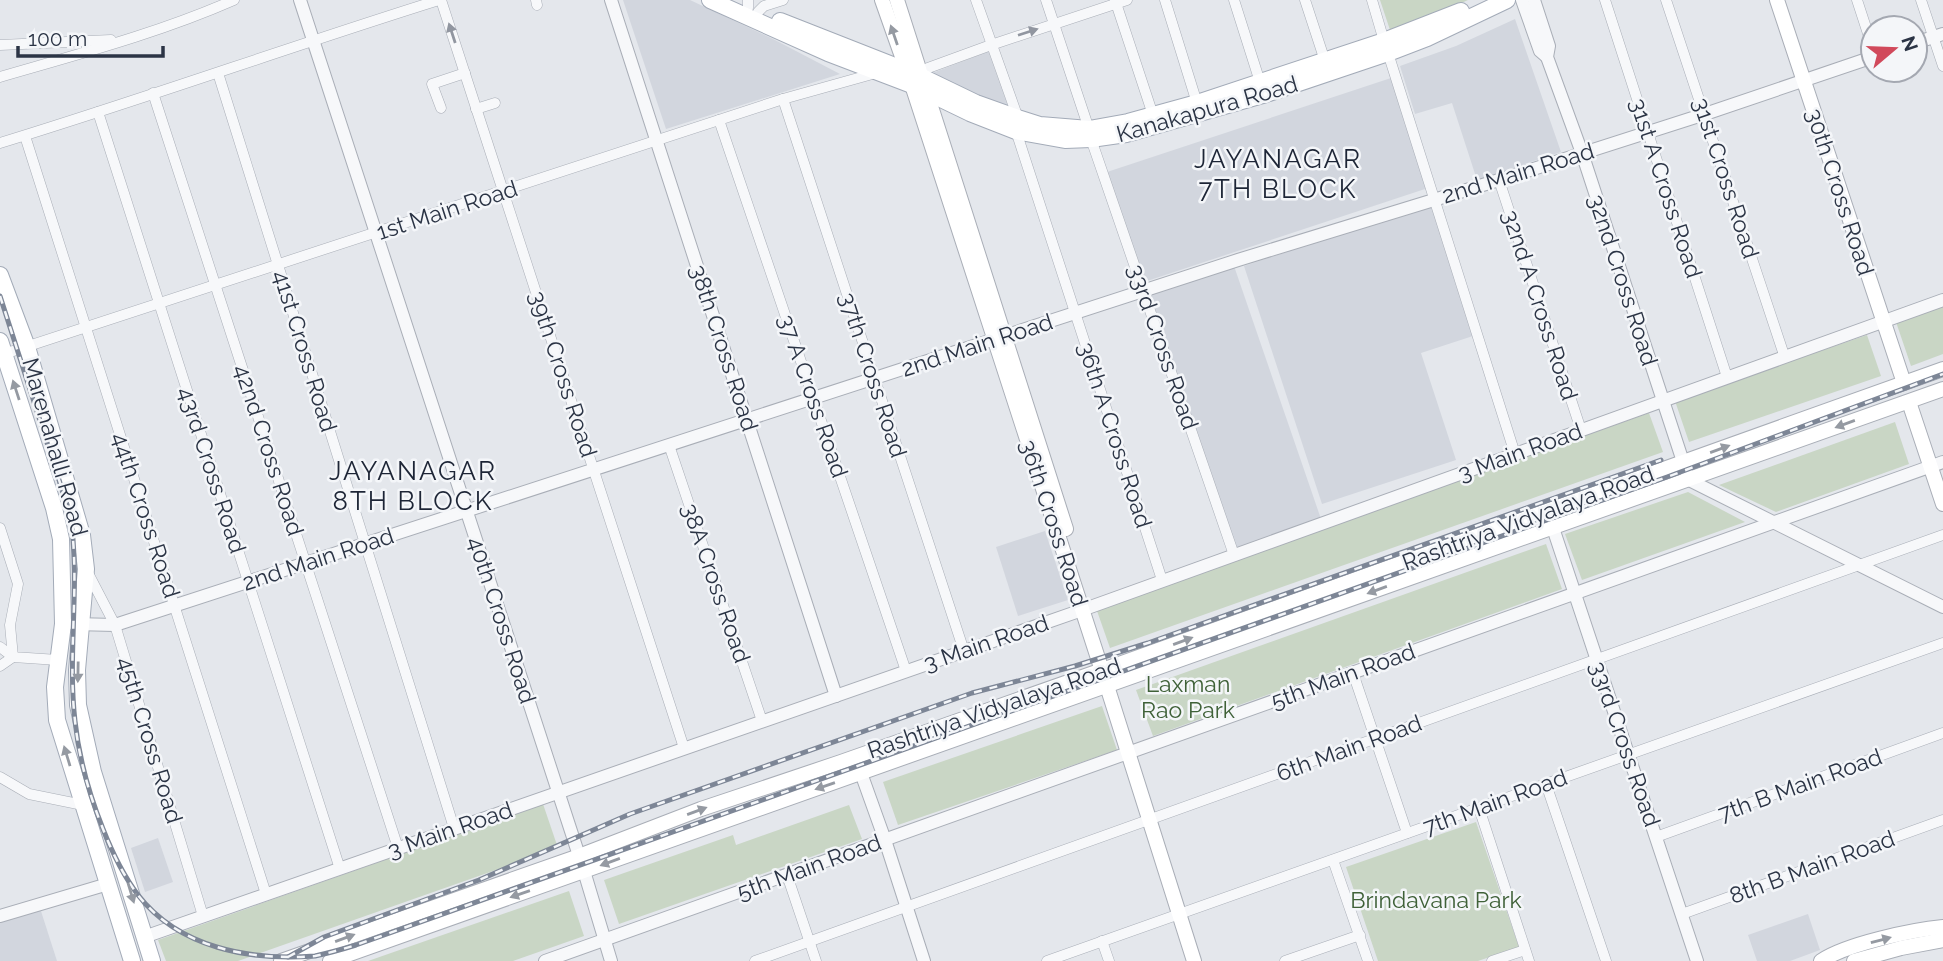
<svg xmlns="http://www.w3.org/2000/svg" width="1943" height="961" font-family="Raleway,sans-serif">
<rect width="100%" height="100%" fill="#e4e7ec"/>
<g fill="#d2d6de">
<polygon points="623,0 690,0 773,39 840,74 666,129"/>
<polygon points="1515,19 1561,152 1477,180 1452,103 1415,114 1400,66 1456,46"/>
<polygon points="989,51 1011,112 930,74"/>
<polygon points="1391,78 1428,188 1144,282 1107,172"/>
<polygon points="1433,204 1476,335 1421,353 1456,460 1322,504 1244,266"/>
<polygon points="1234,266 1321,519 1234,549 1148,296"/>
<polygon points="1045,531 1068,600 1018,616 996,547"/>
<polygon points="158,838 173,882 145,892 131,848"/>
<polygon points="40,908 57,961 0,961 0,921"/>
<polygon points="1808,914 1820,950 1790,961 1757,961 1748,935"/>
</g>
<g fill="#c9d6c5">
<polygon points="1380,0 1468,0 1433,16 1390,30"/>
<polygon points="1943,305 1943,354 1911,366 1896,322"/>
<polygon points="1867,335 1881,376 1689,442 1675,401"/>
<polygon points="1649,413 1663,452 1110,648 1096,608"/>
<polygon points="1895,422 1909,464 1776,512 1719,485"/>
<polygon points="1688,492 1745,522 1582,580 1565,534"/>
<polygon points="1546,544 1562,589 1153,736 1136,690"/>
<polygon points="1102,706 1117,750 898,825 883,782"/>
<polygon points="543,804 558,848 238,961 166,961 158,940"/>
<polygon points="849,805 862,839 619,924 604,880 733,835 736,845"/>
<polygon points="1476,822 1519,947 1478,961 1378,961 1346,867"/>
<polygon points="569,891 584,936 513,961 368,961"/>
</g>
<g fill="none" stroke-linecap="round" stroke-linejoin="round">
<defs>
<g id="minor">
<polyline points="441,0 684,748"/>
<polyline points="536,0 537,5"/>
<polyline points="748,0 748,8"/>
<polyline points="976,0 1018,118"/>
<polyline points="1046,0 1089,129"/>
<polyline points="1115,0 1153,115"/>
<polyline points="1165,0 1197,103"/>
<polyline points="1234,0 1260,82"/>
<polyline points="1305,0 1325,61"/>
<polyline points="1372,0 1384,41"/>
<polyline points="1605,0 1727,377"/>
<polyline points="1666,0 1784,355"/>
<polyline points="1857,0 1873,49"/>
<polyline points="1921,0 1943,66"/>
<polyline points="758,12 764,6 783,0"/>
<polyline points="0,45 111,40"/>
<polyline points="1388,53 1515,454"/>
<polyline points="218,73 454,828"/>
<polyline points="920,76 928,68 991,45 1127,0"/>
<path d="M0,77C79,54 159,33 234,0"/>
<polyline points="153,93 398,848"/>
<polyline points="783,99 964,651"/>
<polyline points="441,108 432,84 465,73"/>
<polyline points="476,109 495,103"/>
<polyline points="98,112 340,869"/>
<polyline points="719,120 906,671"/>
<polyline points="1016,131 1162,580"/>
<polyline points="25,136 266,894"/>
<polyline points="1091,139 1234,555"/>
<path d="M0,143C147,98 292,46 439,0"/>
<polyline points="1499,180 1581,430"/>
<polyline points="1,355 783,99 876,73"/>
<polyline points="669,445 762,721"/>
<polyline points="0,528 18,584 10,625 13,657 58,660"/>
<polyline points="88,573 115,625 203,916"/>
<polyline points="0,647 13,657 0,666"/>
<polyline points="1353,673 1407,833"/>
<polyline points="0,777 29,794 83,805"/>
<polyline points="1546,784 1606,961"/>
<polyline points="1479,808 1529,961"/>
<polyline points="1656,837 1943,733"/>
<polyline points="1333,860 1368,961"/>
<polyline points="787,875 816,961"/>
<polyline points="1682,914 1943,820"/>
<polyline points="1102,941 1109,961"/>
<polyline points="755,961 1943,535"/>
<polyline points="1047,961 1943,643"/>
<polyline points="1285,961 1360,935"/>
<polyline points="1492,961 1525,950"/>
</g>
<g id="tertiary">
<polyline points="300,0 584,871 611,961"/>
<polyline points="611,0 836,696"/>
<polyline points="1522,0 1540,51 1547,57"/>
<polyline points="1534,0 1549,46 1547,57 1582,153 1689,480 1943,607"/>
<polyline points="1915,43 1943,34"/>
<polyline points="1553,528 1697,961"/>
<polyline points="74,624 115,625 1238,260 1499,180 1705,114 1873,57"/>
<polyline points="861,773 885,840 924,961"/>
<polyline points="0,916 108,884"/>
<polyline points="144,937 1082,610 1943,300"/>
<polyline points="545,961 1943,462"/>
</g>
<g id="secondary">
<polyline points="882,0 912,85 1107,686 1194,961"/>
<polyline points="897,0 1066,529"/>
<polyline points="1777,0 1904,383"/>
<polyline points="1909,402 1943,504"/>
<polyline points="281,961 579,856 701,809 841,762 1102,670 1943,369"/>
<polyline points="330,961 1943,389"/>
<path d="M1821,961C1846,944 1912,930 1943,927"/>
<polyline points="1854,961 1901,948 1943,940"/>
</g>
<g id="primary">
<polyline points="710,0 828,53 912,85 970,113 1016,131 1065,140 1091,139 1126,134 1266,94 1388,53 1427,38 1507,0"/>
<polyline points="780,21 920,76 976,103 1018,118 1040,125 1089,129 1128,122 1197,103 1384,41 1461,11"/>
<polyline points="0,275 27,347 82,535 86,569 77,670 78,705 93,772 152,961"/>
<polyline points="0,341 54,508 61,539 63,624 55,687 57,720 132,961"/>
</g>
</defs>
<use href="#minor" stroke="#a9aeb7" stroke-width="11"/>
<use href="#tertiary" stroke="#a9aeb7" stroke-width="14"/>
<use href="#secondary" stroke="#a9aeb7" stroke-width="16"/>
<use href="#primary" stroke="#a3abb8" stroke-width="18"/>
<use href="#minor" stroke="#f7f8fa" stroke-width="10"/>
<use href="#tertiary" stroke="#f7f8fa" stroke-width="12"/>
<use href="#secondary" stroke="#fff" stroke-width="14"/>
<use href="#primary" stroke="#fff" stroke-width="16"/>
<defs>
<g id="rail">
<path d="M0,296L70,514C81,583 67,652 75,721C79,759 89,794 103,829C112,852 123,875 138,895C179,948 250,961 315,956C329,953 343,949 356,945L1667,477L1943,374"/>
<polyline points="288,957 324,937 479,880 630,814 972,693 1075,666 1148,643 1661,460"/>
</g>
</defs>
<use href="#rail" stroke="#7d8696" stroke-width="5"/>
<use href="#rail" stroke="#f4f6f9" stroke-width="2.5" stroke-dasharray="8" stroke-linecap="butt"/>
</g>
<defs><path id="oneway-solid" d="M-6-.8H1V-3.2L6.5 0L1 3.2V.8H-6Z" transform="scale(1.75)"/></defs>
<g fill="#9196a0">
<use href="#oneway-solid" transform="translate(1028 32) rotate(-18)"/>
<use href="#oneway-solid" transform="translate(452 33) rotate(-108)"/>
</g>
<g fill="#959aa2">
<use href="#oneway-solid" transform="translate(894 35) rotate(-109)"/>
<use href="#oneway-solid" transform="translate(16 390) rotate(-108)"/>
<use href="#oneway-solid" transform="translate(1845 424) rotate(160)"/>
<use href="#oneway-solid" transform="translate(1720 449) rotate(-20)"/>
<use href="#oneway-solid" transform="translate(1377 590) rotate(160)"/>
<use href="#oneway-solid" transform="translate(1183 641) rotate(-20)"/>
<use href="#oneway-solid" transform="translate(78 672) rotate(91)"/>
<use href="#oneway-solid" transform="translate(67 756) rotate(-107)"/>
<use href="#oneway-solid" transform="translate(825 786) rotate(161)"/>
<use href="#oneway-solid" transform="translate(697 811) rotate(-20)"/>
<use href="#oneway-solid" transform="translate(610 862) rotate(160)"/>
<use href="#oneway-solid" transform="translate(131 893) rotate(73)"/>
<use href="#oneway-solid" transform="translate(520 894) rotate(161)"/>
<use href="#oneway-solid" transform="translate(345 938) rotate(-20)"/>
<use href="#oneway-solid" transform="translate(1881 940) rotate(-15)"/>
</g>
<g text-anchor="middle" stroke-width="5" stroke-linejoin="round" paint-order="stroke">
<g font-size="23" fill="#2b3445" stroke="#f4f6f9">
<text transform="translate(1207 109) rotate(-16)" y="8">Kanakapura Road</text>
<text transform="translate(1518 173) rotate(-17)" y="8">2nd Main Road</text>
<text transform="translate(1726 178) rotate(72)" y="8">31st Cross Road</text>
<text transform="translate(1666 188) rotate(72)" y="8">31st A Cross Road</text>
<text transform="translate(1840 192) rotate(72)" y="8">30th Cross Road</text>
<text transform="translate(447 210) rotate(-18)" y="8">1st Main Road</text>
<text transform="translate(1623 280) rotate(72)" y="8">32nd Cross Road</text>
<text transform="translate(1540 305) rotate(72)" y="8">32nd A Cross Road</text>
<text transform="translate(977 345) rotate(-18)" y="8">2nd Main Road</text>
<text transform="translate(1163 347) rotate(71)" y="8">33rd Cross Road</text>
<text transform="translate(724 348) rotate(72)" y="8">38th Cross Road</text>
<text transform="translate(305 351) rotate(73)" y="8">41st Cross Road</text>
<text transform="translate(563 374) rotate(72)" y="8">39th Cross Road</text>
<text transform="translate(873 375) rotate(72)" y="8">37th Cross Road</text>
<text transform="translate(813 396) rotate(71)" y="8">37 A Cross Road</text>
<text transform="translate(1115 435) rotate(72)" y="8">36th A Cross Road</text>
<text transform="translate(55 447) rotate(74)" y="8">Marenahalli Road</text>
<text transform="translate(269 450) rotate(72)" y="8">42nd Cross Road</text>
<text transform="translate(1520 452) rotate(-20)" y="8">3 Main Road</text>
<text transform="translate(212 470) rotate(72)" y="8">43rd Cross Road</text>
<text transform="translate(146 515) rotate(72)" y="8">44th Cross Road</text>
<text transform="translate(1528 518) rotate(-20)" y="8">Rashtriya Vidyalaya Road</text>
<text transform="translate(1054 523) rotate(72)" y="8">36th Cross Road</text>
<text transform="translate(318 559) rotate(-18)" y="8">2nd Main Road</text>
<text transform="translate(716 583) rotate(71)" y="8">38A Cross Road</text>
<text transform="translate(502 620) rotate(72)" y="8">40th Cross Road</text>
<text transform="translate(986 643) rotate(-19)" y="8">3 Main Road</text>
<text transform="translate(1343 676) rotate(-20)" y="8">5th Main Road</text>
<text transform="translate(994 708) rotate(-19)" y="8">Rashtriya Vidyalaya Road</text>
<text transform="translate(150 740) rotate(73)" y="8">45th Cross Road</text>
<text transform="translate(1625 744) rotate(71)" y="8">33rd Cross Road</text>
<text transform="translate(1349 748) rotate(-20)" y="8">6th Main Road</text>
<text transform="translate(1800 785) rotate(-20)" y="8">7th B Main Road</text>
<text transform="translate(1495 802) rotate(-20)" y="8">7th Main Road</text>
<text transform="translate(450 830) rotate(-19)" y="8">3 Main Road</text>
<text transform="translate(809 867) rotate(-20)" y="8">5th Main Road</text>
<text transform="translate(1812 867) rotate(-20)" y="8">8th B Main Road</text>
</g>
<g font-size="23" fill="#3f6138" stroke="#f4f6f9">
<text x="1188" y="692">Laxman<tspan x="1188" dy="26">Rao Park</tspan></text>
<text x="1436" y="908">Brindavana Park</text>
</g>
<g font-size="26" letter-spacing="2" fill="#1d2536" stroke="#f4f6f9">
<text x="1278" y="168">JAYANAGAR<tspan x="1278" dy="30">7TH BLOCK</tspan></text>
<text x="413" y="480">JAYANAGAR<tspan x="413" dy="30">8TH BLOCK</tspan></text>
</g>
</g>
<g transform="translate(1894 49) rotate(71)"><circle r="33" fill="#f4f6f9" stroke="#a4a8b1" stroke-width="2"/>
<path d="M0-5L12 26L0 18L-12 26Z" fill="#d1495b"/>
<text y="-10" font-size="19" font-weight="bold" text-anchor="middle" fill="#2b3445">N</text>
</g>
<path d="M18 46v10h145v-10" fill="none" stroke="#2b3445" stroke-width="3.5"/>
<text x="28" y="46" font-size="21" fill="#2b3445" stroke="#f4f6f9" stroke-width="5" paint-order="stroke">100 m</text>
</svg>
